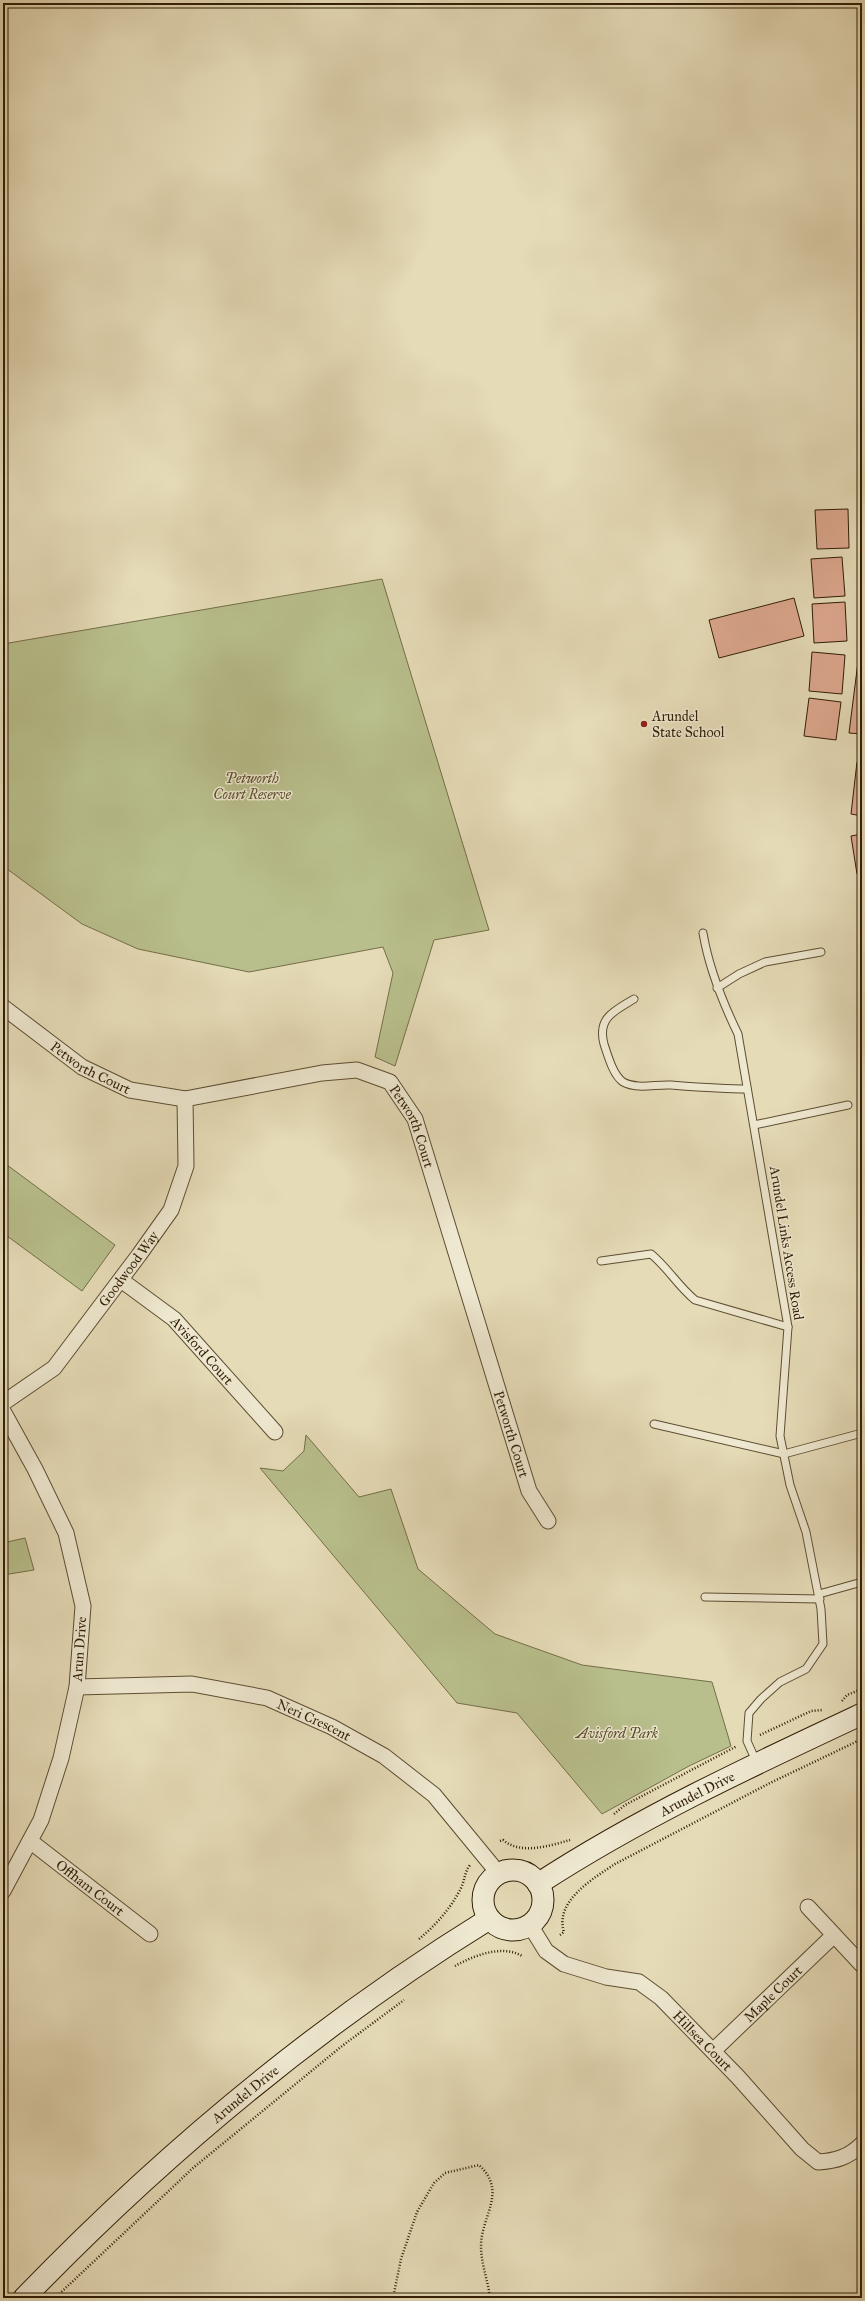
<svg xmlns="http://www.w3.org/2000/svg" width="865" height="2301" font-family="'IM FELL Great Primer',serif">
<rect width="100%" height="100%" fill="#e5dbb7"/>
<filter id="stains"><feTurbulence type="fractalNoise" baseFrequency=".005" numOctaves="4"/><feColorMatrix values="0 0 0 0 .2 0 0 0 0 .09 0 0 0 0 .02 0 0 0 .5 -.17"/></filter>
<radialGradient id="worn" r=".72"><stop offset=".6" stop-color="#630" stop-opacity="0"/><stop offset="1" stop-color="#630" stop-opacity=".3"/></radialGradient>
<g fill="#b8bf8c" stroke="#746e49">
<polygon points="382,579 489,930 434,940 395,1066 375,1057 393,973 383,947 249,972 138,949 82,924 3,866 3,644"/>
<polygon points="3,1162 115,1245 82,1291 3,1233"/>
<polygon points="306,1435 359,1497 391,1489 418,1569 495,1634 582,1665 712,1682 731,1746 689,1766 602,1814 517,1713 457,1703 260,1468 283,1471 304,1451"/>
<polygon points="25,1538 34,1570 3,1575 3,1543"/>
</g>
<g fill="#dda88f" stroke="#311e06">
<polygon points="848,509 849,548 817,549 815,510"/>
<polygon points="842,557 845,596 814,598 811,559"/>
<polygon points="794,598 804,636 719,658 709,620"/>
<polygon points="845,602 847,641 814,643 812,604"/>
<polygon points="812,652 845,655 842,694 809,691"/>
<polygon points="859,654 862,655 862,734 849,733"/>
<polygon points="809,698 841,702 836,740 804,736"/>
<polygon points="857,762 862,762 862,816 851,814"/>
<polygon points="862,834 862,873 857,874 851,836"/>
</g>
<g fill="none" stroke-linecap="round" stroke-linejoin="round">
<defs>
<g id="service">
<path d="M703,933C709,969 722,1001 738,1034L788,1327L780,1436L790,1485L806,1532L821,1609L823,1644L806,1669L780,1682L761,1699L749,1713L747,1741L756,1761"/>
<polyline points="717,988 739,974 765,962 821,952"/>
<path d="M634,999C614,1011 597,1018 604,1044C608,1056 613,1075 623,1082C638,1090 655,1084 671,1085C697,1087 722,1089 747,1089"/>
<polyline points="754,1125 848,1105"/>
<path d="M601,1261L651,1254C668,1268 678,1286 695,1300L788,1327"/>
<polyline points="654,1424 784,1454 862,1433"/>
<polyline points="819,1594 862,1582"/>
<polyline points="705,1597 820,1599"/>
</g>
<g id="minor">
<path id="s1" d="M3,1007L82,1067L130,1090L185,1099L322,1073L357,1070L390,1082L415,1119L529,1491L548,1521"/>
<path id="s2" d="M121,1280L174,1319L275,1432"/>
<path id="s3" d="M3,1403L54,1368L139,1255L171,1210L186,1166L185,1099"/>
<polyline points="3,1411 35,1469 66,1533 83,1606 77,1687 61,1758 41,1820 3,1891"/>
<path id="s4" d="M77,1687L192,1684L267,1698L332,1727L384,1756L434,1795L499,1874"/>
<path id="s5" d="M30,1841L150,1934"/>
<polyline points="808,1907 862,1965"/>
<path id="s6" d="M530,1925L546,1951L564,1964L606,1977L639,1982L661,1998L738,2077L802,2149L818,2162C836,2161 849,2157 862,2144"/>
<path id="s7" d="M713,2051L833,1936"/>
</g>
<g id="secondary">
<circle cx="513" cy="1900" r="30"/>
<path id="s8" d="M538,1884C639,1818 753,1765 862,1714"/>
<path id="s9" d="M24,2298C163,2154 319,2024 489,1919"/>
</g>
</defs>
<use href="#service" stroke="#5e4d32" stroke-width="9"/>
<use href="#minor" stroke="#5e4d32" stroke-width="17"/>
<use href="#secondary" stroke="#311e06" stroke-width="23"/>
<g stroke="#311e06" stroke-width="2.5" stroke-dasharray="1 2" stroke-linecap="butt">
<polyline points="842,1701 847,1695 862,1689"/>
<polyline points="760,1735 811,1711 823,1710"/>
<polyline points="614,1814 625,1805 737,1746"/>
<path d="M500,1841L503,1840C521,1855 549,1846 570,1840"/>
<path d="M560,1935L564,1932C554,1901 594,1878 615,1864L770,1783L862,1739"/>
<path d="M419,1939C436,1925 451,1908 461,1888C465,1880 464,1873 470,1865"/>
<path d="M455,1966C473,1956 502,1944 522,1956"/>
<polyline points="55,2298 193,2168 342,2046 404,2000"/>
<path d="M393,2298L401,2259L417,2212L434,2183L445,2173L479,2165C508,2192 481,2216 481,2246C481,2264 488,2280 490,2298"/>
</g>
<use href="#service" stroke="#eee8d0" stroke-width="7"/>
<use href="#minor" stroke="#eee8d0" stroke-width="15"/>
<use href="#secondary" stroke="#eee8d0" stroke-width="21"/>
</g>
<circle fill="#8f2418" stroke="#eee8d0" stroke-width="1.5" cx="644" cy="724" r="4"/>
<g text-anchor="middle" stroke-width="3" stroke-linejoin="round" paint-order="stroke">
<g font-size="14" fill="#311e06" stroke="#eee8d0" text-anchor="start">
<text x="652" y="721">Arundel<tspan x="652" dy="16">State School</tspan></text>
</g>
<g font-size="14" font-style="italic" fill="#5a4e2e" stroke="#eee8d0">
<text x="252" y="783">Petworth<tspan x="252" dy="16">Court Reserve</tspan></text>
<text x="617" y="1738">Avisford Park</text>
</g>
<g font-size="14" fill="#311e06" stroke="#eee8d0">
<text dy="5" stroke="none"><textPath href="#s1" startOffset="107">Petworth Court</textPath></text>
<text dy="5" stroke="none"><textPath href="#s1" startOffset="468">Petworth Court</textPath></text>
<text transform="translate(787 1243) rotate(81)" y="5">Arundel Links Access Road</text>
<text dy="5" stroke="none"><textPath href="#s3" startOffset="186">Goodwood Way</textPath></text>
<text dy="5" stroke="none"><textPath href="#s2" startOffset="108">Avisford Court</textPath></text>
<text dy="5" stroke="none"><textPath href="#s1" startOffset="792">Petworth Court</textPath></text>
<text transform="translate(79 1649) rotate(-86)" y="5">Arun Drive</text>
<text dy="5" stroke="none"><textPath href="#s4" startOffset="243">Neri Crescent</textPath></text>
<text dy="5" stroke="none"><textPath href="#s8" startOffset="183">Arundel Drive</textPath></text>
<text dy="5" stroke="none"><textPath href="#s5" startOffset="76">Offham Court</textPath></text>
<text dy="5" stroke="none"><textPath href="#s7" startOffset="83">Maple Court</textPath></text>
<text dy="5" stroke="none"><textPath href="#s6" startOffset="217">Hillsea Court</textPath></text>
<text dy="5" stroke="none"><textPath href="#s9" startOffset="301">Arundel Drive</textPath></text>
</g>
</g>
<rect width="865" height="2301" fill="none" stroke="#e5dbb7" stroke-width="16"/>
<rect x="4" y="4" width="857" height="2293" fill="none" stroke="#311e06" stroke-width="2"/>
<rect x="8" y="8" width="849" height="2285" fill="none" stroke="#311e06"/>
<rect width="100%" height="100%" filter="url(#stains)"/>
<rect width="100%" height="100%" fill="url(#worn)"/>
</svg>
